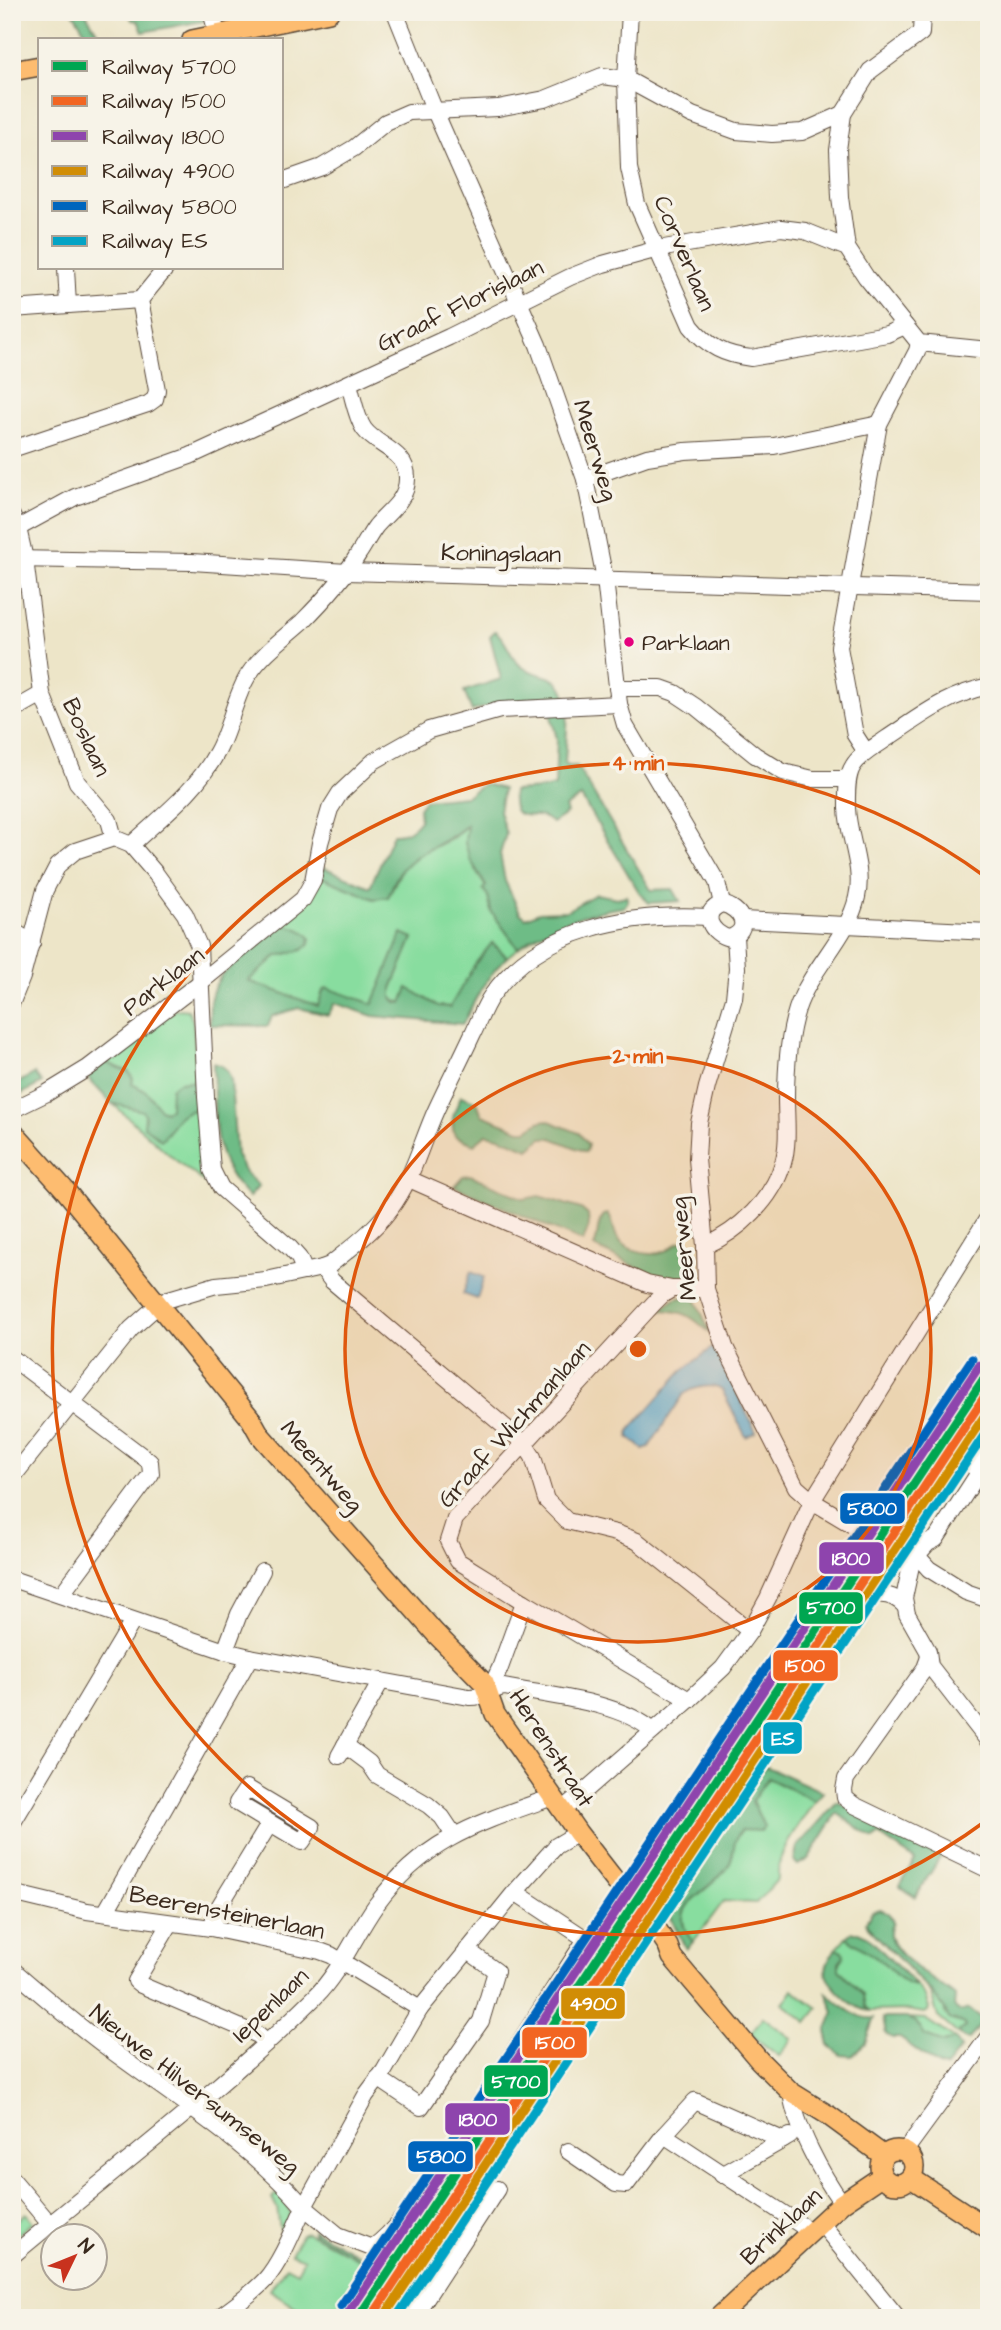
<svg xmlns="http://www.w3.org/2000/svg" width="1001" height="2330" font-family="'Architects Daughter',sans-serif">
<rect width="100%" height="100%" fill="#f7f3e8"/>
<filter id="ink" filterUnits="userSpaceOnUse"><feTurbulence type="fractalNoise" baseFrequency=".0143" numOctaves="2"/><feDisplacementMap in="SourceGraphic" scale="14" xChannelSelector="R" yChannelSelector="G"/><feConvolveMatrix kernelMatrix="1 2 1 2 8 2 1 2 1" color-interpolation-filters="sRGB"/></filter>
<filter id="wash" filterUnits="userSpaceOnUse"><feTurbulence type="fractalNoise" baseFrequency=".00686" numOctaves="4" result="noise"/><feDisplacementMap in="SourceGraphic" scale="28" xChannelSelector="R" yChannelSelector="G"/><feGaussianBlur stdDeviation="1.57" result="paint"/><feColorMatrix in="noise" values="0 0 0 0 0 0 0 0 0 0 0 0 0 0 0 0 0 1.4 0 .05"/><feComposite in="paint" operator="in"/></filter>
<g filter="url(#wash)">
<rect width="100%" height="100%" fill="#ede5c8"/>
<g fill="#88dd9f" stroke="#62845e" stroke-width="2">
<path d="M468,824L475,870L486,887L491,911L518,948L507,957L493,943L450,1007L438,1006L408,988L402,1003L392,998V988L413,938L403,934L373,1005L327,988L323,991L318,1006L248,981L277,956L302,950L282,924C299,909 315,899 321,877L374,899L388,897L402,869L420,854L454,837Z"/>
<polygon points="180,1009 188,1010 193,1021 197,1081 179,1082 170,1109 165,1111 160,1109 147,1092 131,1084 133,1079 129,1072 105,1062 175,1010"/>
<path d="M112,1103L143,1111L168,1133C175,1118 181,1111 199,1109L205,1176L208,1185L173,1158Z"/>
<polygon points="825,1639 833,1643 657,1907 654,1899 823,1647"/>
<path d="M768,1778L815,1801C800,1824 776,1850 778,1879L756,1903L724,1901L693,1942C661,1903 713,1893 729,1865C734,1856 731,1835 742,1830C747,1827 758,1828 764,1827L752,1801Z"/>
<polygon points="846,1937 885,1964 898,1977 908,1984 917,1986 925,1997 929,2008 928,2011 924,2013 906,2010 870,2011 865,2007 862,1995 839,1969 839,1962 844,1956 835,1950"/>
<polygon points="924,1984 944,2008 945,2014 964,2024 965,2027 959,2031 959,2035 938,2017 931,1995"/>
<polygon points="793,1990 818,2008 807,2022 783,2003"/>
<polygon points="763,2017 792,2039 779,2056 750,2034"/>
<polygon points="908,2018 925,2019 955,2039 944,2043 925,2036 916,2022"/>
<polygon points="277,2193 284,2199 291,2215 281,2236 277,2208 272,2198"/>
<polygon points="26,2213 33,2222 12,2239 12,2224"/>
<polygon points="306,2232 361,2260 377,2271 346,2318 312,2318 270,2290 286,2266 297,2272 304,2259 291,2254 302,2234"/>
</g>
<g fill="#6ebc86" stroke="#547352" stroke-width="2">
<polygon points="73,12 85,12 102,40 90,40"/>
<polygon points="129,12 142,12 146,17 178,12 207,12 208,15 203,21 143,32 138,21 132,20"/>
<path d="M12,574C21,586 24,608 20,623H12Z"/>
<path d="M495,631C508,640 509,658 522,667C541,679 561,672 566,698C534,699 502,701 472,711L464,691L501,679L490,636Z"/>
<path d="M568,711L565,763L568,766H577L651,890L673,889L680,901L649,903L639,892L581,797L565,807L567,813L552,823C534,805 510,831 513,791L542,789L555,786L557,739L550,712Z"/>
<path d="M484,784L503,789L499,811L506,834L500,854L505,881L520,913L526,918L539,912L566,911L596,894L617,898L626,896L628,901L624,907C585,912 549,925 518,948L491,911L488,896L483,889L486,886L470,859L465,843L467,825C448,843 420,849 403,868C396,875 392,888 388,897L374,899L321,877L323,867L370,887L393,834C404,835 413,829 420,820L419,808L425,800L466,796Z"/>
<path d="M282,924C292,927 304,929 310,938L309,945L302,950L277,956L248,981L318,1006L323,991L327,988L373,1004L402,933L413,938L392,988V998L396,1002L402,1003L408,988L438,1006L450,1007L475,964L492,943L507,957C486,977 475,999 463,1024L373,1016L335,1003L328,1015L299,1008L272,1016L268,1026L210,1025C209,1002 209,992 223,974Z"/>
<path d="M105,1062L129,1072L133,1079L132,1084L147,1092L160,1109L165,1111L170,1109L171,1088L179,1082L197,1081L199,1109C173,1112 176,1125 161,1140L144,1126L145,1115L143,1111L111,1103L86,1076Z"/>
<path d="M213,1063C224,1066 227,1068 231,1080L236,1155L245,1173L259,1186L249,1197C208,1161 216,1114 213,1063Z"/>
<polygon points="34,1074 42,1083 12,1099 12,1086"/>
<path d="M461,1096L477,1102L482,1115L520,1130H527L539,1122L547,1120L579,1133L588,1145L586,1152L551,1138H542L529,1149L499,1137L486,1134L474,1144L455,1136C449,1120 455,1111 461,1096Z"/>
<polygon points="470,1175 524,1199 539,1196 581,1209 588,1215 589,1226 583,1242 454,1186 463,1176"/>
<path d="M608,1214C615,1222 612,1232 619,1240C629,1252 652,1258 666,1251C674,1247 676,1241 686,1241L694,1251L692,1274C683,1281 670,1280 659,1278L594,1247C599,1236 596,1223 604,1215Z"/>
<path d="M693,1297C699,1302 705,1324 711,1334C692,1316 685,1311 659,1310L677,1298Z"/>
<path d="M765,1766L823,1792L815,1801L768,1778L752,1801L764,1827L761,1831L742,1830C732,1839 735,1854 729,1865C713,1892 661,1903 693,1942L686,1949L667,1909Z"/>
<polygon points="837,1802 945,1850 915,1897 899,1886 915,1860 879,1835 874,1839 837,1813 808,1859 798,1865 794,1861 797,1847"/>
<path d="M880,1909C888,1912 891,1915 893,1923C875,1949 940,1982 955,1996C955,2005 951,2007 960,2012L969,2009L984,2021L969,2039C964,2039 960,2037 959,2031L965,2027L964,2024L949,2019L944,2008L932,1993L868,1927L866,1922L872,1912Z"/>
<polygon points="858,1932 867,1936 917,1986 908,1984 898,1977 885,1964 846,1937 852,1932"/>
<path d="M839,1949L843,1951L844,1956L839,1962V1969L863,1995L865,2007L870,2011C856,2011 827,1985 826,1971C826,1963 831,1956 835,1950Z"/>
<path d="M827,1993C841,2005 855,2020 874,2018L865,2043L852,2056L841,2055L829,2045L826,2031L834,2012Z"/>
<polygon points="590,2001 598,2017 499,2160 506,2167 488,2194 480,2189 399,2312 402,2315 401,2318 376,2318"/>
<polygon points="883,2018 908,2018 916,2022 925,2036 944,2043 955,2039 961,2048 945,2068 940,2067 900,2038 893,2038 886,2034"/>
<polygon points="313,2230 363,2257 361,2260 313,2234"/>
</g>
<g fill="#61b7de" stroke="#4e707e" stroke-width="2">
<polygon points="471,1272 484,1277 477,1299 463,1294"/>
<path d="M712,1348L716,1350L756,1432L746,1437L722,1390C711,1383 695,1387 684,1394L649,1447L643,1449L629,1437V1431L682,1371Z"/>
</g>
</g>
<g filter="url(#ink)">
<g fill="none" stroke-linecap="round" stroke-linejoin="round">
<defs>
<g id="minor">
<polyline points="211,12 218,36 217,40"/>
<polyline points="395,12 434,109 538,345 585,479 605,579 619,704 625,725 717,882 722,904"/>
<path d="M630,12L626,79L629,168L637,204L691,326C708,347 725,355 751,358L887,334L905,326"/>
<polyline points="282,181 322,167 354,148 386,122 409,112 498,108 545,99 602,76 626,79 692,115 736,131 772,134 802,132 843,114"/>
<polyline points="847,248 840,197 838,150 843,114 870,71 921,33 922,12"/>
<polyline points="66,268 68,305"/>
<polyline points="12,309 140,300"/>
<polyline points="12,449 148,404 155,399 157,390 140,300 166,268"/>
<polyline points="585,479 647,457 685,451 774,446 879,424"/>
<polyline points="12,516 18,528 25,559 42,694 77,782 109,820 114,838"/>
<polyline points="18,528 75,497 190,456 449,337 570,277 603,264 658,249 781,228 805,231 847,248 866,277 919,343 989,350"/>
<polyline points="12,559 192,562 347,572 989,591"/>
<polyline points="617,688 661,688 675,693 696,707 755,755 783,772 813,779 848,779"/>
<polyline points="12,711 42,694"/>
<polyline points="866,752 855,735 839,647 879,424 917,351 919,343"/>
<polyline points="114,838 131,845 156,874 185,914 199,946 206,1097 212,1170 221,1188 290,1248 299,1258 305,1272"/>
<path d="M131,845C162,816 197,790 217,752C230,729 235,695 249,674C262,654 284,638 302,622C323,601 344,578 359,553C365,544 370,534 376,526C388,512 407,500 407,479C408,451 377,447 364,429C356,417 353,397 349,384"/>
<path d="M722,904C741,908 753,930 729,938C711,934 699,912 722,904Z"/>
<polyline points="743,920 989,932"/>
<polyline points="12,930 32,943"/>
<polyline points="735,936 737,968 734,998 707,1087 699,1123 697,1159 705,1246 706,1289 725,1347 796,1487 812,1501 906,1557 920,1559 929,1569 966,1592 989,1600"/>
<polyline points="12,1002 22,977 45,890 58,865 75,851 114,838"/>
<polyline points="12,1110 47,1093 88,1068 202,981 303,899 313,881 320,843 330,809 340,793 374,761 429,730 500,710 619,704"/>
<polyline points="409,1179 647,1284 672,1289 706,1289"/>
<path d="M705,1246C739,1231 773,1199 783,1163C789,1143 786,1119 786,1099C786,1070 788,1037 797,1009C810,969 849,936 857,897C864,868 848,837 847,808C847,795 846,777 853,766C860,754 875,747 886,739C921,716 946,695 989,686"/>
<polyline points="322,1268 332,1281 524,1443 533,1457 546,1500 567,1521 616,1533 637,1541 750,1631"/>
<polyline points="12,1358 150,1462 151,1474 61,1595"/>
<polyline points="989,1457 936,1539 928,1543 912,1561 904,1598 907,1614 928,1651 930,1666 989,1742"/>
<polyline points="974,1467 989,1432"/>
<path d="M12,1478L131,1329L158,1305L169,1299L216,1285L266,1280L322,1268L330,1265C353,1246 378,1228 395,1202C414,1174 422,1141 436,1110C448,1084 461,1059 473,1033C479,1021 484,1006 492,995C540,927 630,913 708,917"/>
<path d="M12,1579L225,1651L250,1657L469,1697C483,1698 491,1689 504,1687C548,1696 619,1701 653,1731"/>
<polyline points="524,1602 689,1700"/>
<polyline points="225,1651 239,1614 262,1571"/>
<polyline points="928,1660 925,1668 846,1779 844,1790 845,1798 854,1805 989,1870"/>
<polyline points="488,1694 500,1668 524,1602 458,1561 448,1541 455,1519 654,1303 662,1295 672,1289"/>
<polyline points="345,1745 369,1763 377,1775 428,1805 442,1817 454,1835"/>
<polyline points="339,1756 381,1681"/>
<polygon points="247,1788 312,1827 302,1842 237,1803"/>
<polyline points="563,1810 689,1700 723,1668 750,1631 768,1598 812,1501 989,1216"/>
<polyline points="12,1824 133,1621"/>
<path d="M515,1892L586,1939C540,2010 495,2081 448,2151C425,2184 404,2225 372,2248L338,2235L304,2207L366,2095L384,2071L420,2009L515,1892L556,1846L578,1833"/>
<polyline points="12,1893 87,1911 211,1928 320,1951 331,1955 420,2009"/>
<polyline points="105,1913 250,1657"/>
<polyline points="170,1924 136,1981 141,1985 258,2035 266,2042"/>
<polyline points="211,1928 217,1910 270,1823"/>
<path d="M644,1928L652,1922L800,1699L835,1652L870,1599C880,1590 896,1597 904,1605"/>
<path d="M12,1969C43,1996 74,2023 108,2048C175,2098 249,2143 304,2207C294,2229 281,2262 265,2280C251,2295 234,2306 218,2318"/>
<polyline points="378,2078 421,2107 481,2021 496,1971 467,1950"/>
<path d="M791,2092C795,2126 822,2175 842,2203"/>
<polyline points="664,2135 801,2225 809,2235"/>
<polyline points="568,2151 616,2184 626,2185 664,2135 695,2101 783,2140"/>
<polyline points="905,2151 989,2036"/>
<polyline points="722,2175 790,2136"/>
<polyline points="12,2179 50,2224"/>
<polyline points="821,2223 898,2318"/>
<path d="M12,2256C113,2171 220,2091 314,1998C341,1971 354,1936 376,1905C425,1838 479,1823 553,1797"/>
<polyline points="413,2318 497,2189"/>
</g>
<g id="major">
<polyline points="192,40 329,12"/>
<polyline points="12,71 40,66"/>
<polyline points="12,1131 65,1190 251,1419 260,1435 435,1633 484,1683 495,1714 578,1833 616,1882 625,1889 652,1922 668,1946 672,1957 759,2060 791,2092 828,2115 884,2156"/>
<circle cx="897" cy="2167" r="17"/>
<polyline points="911,2178 989,2229"/>
<polyline points="718,2318 842,2203 882,2176"/>
</g>
</defs>
<use href="#minor" stroke="#564638" stroke-width="18"/>
<use href="#major" stroke="#564638" stroke-width="22"/>
<use href="#minor" stroke="#fff" stroke-width="16"/>
<use href="#major" stroke="#fdbc70" stroke-width="19"/>
<defs>
<polyline id="rail-1" points="358,2318 989,1371"/>
<polyline id="rail-2" points="371,2318 989,1390"/>
<polyline id="rail-3" points="349,2312 980,1365"/>
<polyline id="rail-4" points="383,2318 989,1409"/>
<polyline id="rail-5" points="341,2306 972,1359"/>
<polyline id="rail-6" points="396,2318 989,1428"/>
</defs>
<use href="#rail-1" stroke="#f7f3e8" stroke-width="14"/>
<use href="#rail-2" stroke="#f7f3e8" stroke-width="14"/>
<use href="#rail-3" stroke="#f7f3e8" stroke-width="14"/>
<use href="#rail-4" stroke="#f7f3e8" stroke-width="14"/>
<use href="#rail-5" stroke="#f7f3e8" stroke-width="14"/>
<use href="#rail-6" stroke="#f7f3e8" stroke-width="14"/>
<use href="#rail-1" stroke="#00a651" stroke-width="9"/>
<use href="#rail-2" stroke="#f26522" stroke-width="9"/>
<use href="#rail-3" stroke="#8e44ad" stroke-width="9"/>
<use href="#rail-4" stroke="#d18d06" stroke-width="9"/>
<use href="#rail-5" stroke="#0065bd" stroke-width="9"/>
<use href="#rail-6" stroke="#03a3c5" stroke-width="9"/>
</g>
</g>
<circle cx="638" cy="1349" r="293" fill="#df570d" fill-opacity=".12"/>
<g fill="none" stroke="#df570d" stroke-width="3.5">
<circle cx="638" cy="1349" r="293"/>
<path d="M987 1820A586 586 0 1 1 987 878"/>
</g>
<circle fill="#e5007d" stroke="#f7f3e8" stroke-width="2.5" cx="629" cy="642" r="6"/>
<g text-anchor="middle" stroke-width="7" stroke-linejoin="round" paint-order="stroke">
<g font-size="22" fill="#3b2a1e" stroke="#f7f3e8" text-anchor="start">
<text x="642" y="650">Parklaan</text>
</g>
<g font-size="24" fill="#3b2a1e" stroke="#f7f3e8">
<text transform="translate(685 253) rotate(67)" y="8">Corverlaan</text>
<text transform="translate(460 305) rotate(-26)" y="8">Graaf Florislaan</text>
<text transform="translate(596 450) rotate(73)" y="8">Meerweg</text>
<text transform="translate(501 553) rotate(1)" y="8">Koningslaan</text>
<text transform="translate(87 737) rotate(65)" y="8">Boslaan</text>
<text transform="translate(163 981) rotate(-38)" y="8">Parklaan</text>
<text transform="translate(683 1249) rotate(-96)" y="8">Meerweg</text>
<text transform="translate(514 1424) rotate(-48)" y="8">Graaf Wichmanlaan</text>
<text transform="translate(322 1466) rotate(49)" y="8">Meentweg</text>
<text transform="translate(552 1748) rotate(57)" y="8">Herenstraat</text>
<text transform="translate(227 1912) rotate(11)" y="8">Beerensteinerlaan</text>
<text transform="translate(270 2005) rotate(-44)" y="8">Iepenlaan</text>
<text transform="translate(195 2089) rotate(38)" y="8">Nieuwe Hilversumseweg</text>
<text transform="translate(781 2226) rotate(-43)" y="8">Brinklaan</text>
</g>
</g>
<circle cx="638" cy="1349" r="10" fill="#df570d" stroke="#f7f3e8" stroke-width="3.5"/>
<g font-size="21" text-anchor="middle" font-weight="bold" fill="#df570d" stroke="#f7f3e8" stroke-width="7" stroke-linejoin="round" paint-order="stroke">
<text x="638" y="770">4 min</text>
<text x="638" y="1063">2 min</text>
</g>
<g stroke="#f7f3e8" stroke-width="2.5">
<rect x="839" y="1492" width="67" height="33" rx="7" fill="#0065bd"/>
<rect x="818" y="1541" width="67" height="34" rx="7" fill="#8e44ad"/>
<rect x="798" y="1591" width="66" height="34" rx="7" fill="#00a651"/>
<rect x="772" y="1649" width="67" height="33" rx="7" fill="#f26522"/>
<rect x="762" y="1721" width="41" height="34" rx="7" fill="#03a3c5"/>
<rect x="560" y="1987" width="66" height="33" rx="7" fill="#d18d06"/>
<rect x="521" y="2026" width="67" height="33" rx="7" fill="#f26522"/>
<rect x="483" y="2064" width="66" height="34" rx="7" fill="#00a651"/>
<rect x="444" y="2102" width="67" height="34" rx="7" fill="#8e44ad"/>
<rect x="407" y="2140" width="67" height="33" rx="7" fill="#0065bd"/>
</g>
<g font-size="19" text-anchor="middle" font-weight="bold" fill="#fff">
<text x="872" y="1515">5800</text>
<text x="851" y="1565">1800</text>
<text x="831" y="1614">5700</text>
<text x="805" y="1672">1500</text>
<text x="783" y="1745">ES</text>
<text x="593" y="2010">4900</text>
<text x="555" y="2049">1500</text>
<text x="516" y="2088">5700</text>
<text x="478" y="2126">1800</text>
<text x="441" y="2163">5800</text>
</g>
<rect width="1001" height="2330" fill="none" stroke="#f7f3e8" stroke-width="42"/>
<rect x="38" y="38" width="245" height="231" fill="#f7f3e8" stroke="#aca397" stroke-width="2"/>
<rect x="52" y="61" width="35" height="10" fill="#00a651" stroke="#aca397" stroke-width="2"/>
<text x="102" y="74" font-size="21" fill="#3b2a1e">Railway 5700</text>
<rect x="52" y="96" width="35" height="10" fill="#f26522" stroke="#aca397" stroke-width="2"/>
<text x="102" y="108" font-size="21" fill="#3b2a1e">Railway 1500</text>
<rect x="52" y="131" width="35" height="10" fill="#8e44ad" stroke="#aca397" stroke-width="2"/>
<text x="102" y="144" font-size="21" fill="#3b2a1e">Railway 1800</text>
<rect x="52" y="166" width="35" height="10" fill="#d18d06" stroke="#aca397" stroke-width="2"/>
<text x="102" y="178" font-size="21" fill="#3b2a1e">Railway 4900</text>
<rect x="52" y="201" width="35" height="10" fill="#0065bd" stroke="#aca397" stroke-width="2"/>
<text x="102" y="214" font-size="21" fill="#3b2a1e">Railway 5800</text>
<rect x="52" y="236" width="35" height="10" fill="#03a3c5" stroke="#aca397" stroke-width="2"/>
<text x="102" y="248" font-size="21" fill="#3b2a1e">Railway ES</text>
<g transform="translate(74 2257) rotate(47)"><circle r="33" fill="#f7f3e8" stroke="#aca397" stroke-width="2"/>
<path d="M0-5L12 26L0 18L-12 26Z" fill="#c8321e"/>
<text y="-10" font-size="19" font-weight="bold" text-anchor="middle" fill="#3b2a1e">N</text>
</g>
</svg>
